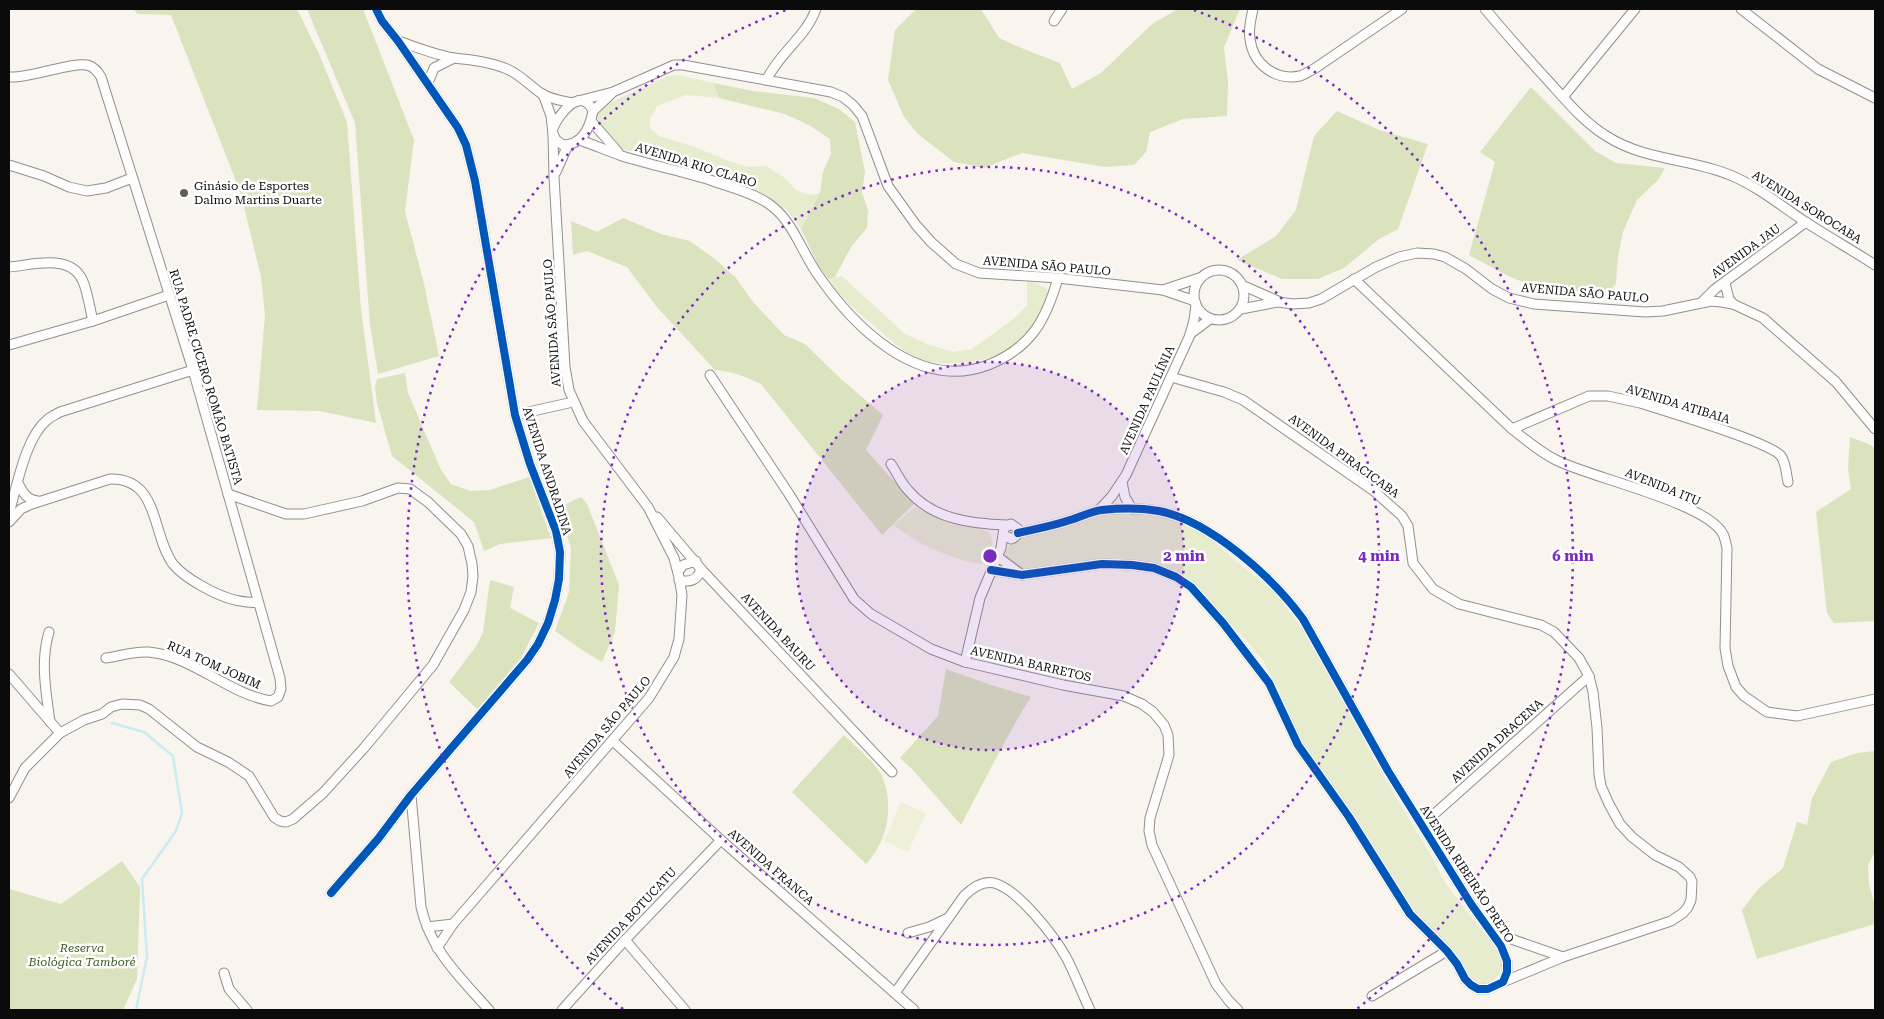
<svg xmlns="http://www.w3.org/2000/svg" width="1884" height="1019" font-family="'Roboto Serif',serif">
<rect width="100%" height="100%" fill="#f9f4ee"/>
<g fill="#e8eccf">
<path d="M679,75L713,83L719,98L686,95L657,106L650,119V128L659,136L692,146L732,162L748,167L766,166L785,178L796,190L810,195L820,193L801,229L786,209L716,173C703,172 694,167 682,163C661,157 640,152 619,149L596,125L597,115L609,103L668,76Z"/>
<path d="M842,276L905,334L927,344L953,352L972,349L1016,317L1027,305V282L1036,283L1047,289C1049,303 1038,323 1028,333C1006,355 987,361 957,363C943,364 929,363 916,357C898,349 885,335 871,323C855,310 839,296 829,279Z"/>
<path d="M915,507L951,524L979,528L990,533L992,545L984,564C957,562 914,543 894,525Z"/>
<polygon points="1118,512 1141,513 1172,518 1207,536 1276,594 1305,633 1380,770 1432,857 1446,884 1494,946 1502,961 1500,973 1494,980 1484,984 1473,980 1455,952 1414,913 1393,882 1362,827 1303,746 1290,719 1279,689 1261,658 1198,587 1180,575 1165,570 1056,566 1031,569 1017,568 1007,560 1006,552 1010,544 1018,538 1033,533 1062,528 1090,517"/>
</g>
<g fill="#dbe2be">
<polygon points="133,9 297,9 319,54 347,122 361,309 376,423 320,411 257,410 265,315 261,277 241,194 171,15 138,14"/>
<polygon points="307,9 363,9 414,140 405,211 424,284 439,356 378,374 370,325 355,123"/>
<polygon points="916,9 981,9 999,38 1026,50 1060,63 1072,89 1101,73 1152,24 1178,9 1240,9 1224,47 1228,82 1227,116 1183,119 1150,132 1146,152 1134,165 1105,167 1022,153 984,168 954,162 918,134 904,117 888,80 895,30"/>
<polygon points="713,83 753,91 814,98 839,109 855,122 865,172 862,192 868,211 867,228 851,247 835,277 829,279 819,267 801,229 820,193 823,172 831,154 830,139 809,125 785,114 719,98"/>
<path d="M1531,87L1595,151L1616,163L1665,168L1658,180L1637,200L1623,232L1618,256L1616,284L1608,292C1582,291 1555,291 1530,284C1508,278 1489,265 1469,255L1495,162L1480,152Z"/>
<polygon points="1337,111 1379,130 1428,144 1398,229 1379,239 1344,268 1318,279 1282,279 1237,260 1276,236 1296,210 1314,136"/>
<path d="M623,218L661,234L690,241L715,259L736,278L753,302L784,335L805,344L841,379L883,415L866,450L914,504L882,535L761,384C746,377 732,371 715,370L656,306L627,267L587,251L573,255L571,221L597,232Z"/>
<polygon points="405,373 408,393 441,470 451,484 470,491 490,490 529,477 551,538 500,544 484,551 474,522 392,456 377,403 375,387 377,379"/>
<polygon points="1850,437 1871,445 1875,449 1875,621 1834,623 1827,613 1816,512 1851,489 1848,468"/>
<polygon points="581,497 587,504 619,585 615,632 602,662 582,650 555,631 569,592 571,548 558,508"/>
<polygon points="490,580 514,587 510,608 539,623 521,658 477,709 449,682 477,645 483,632"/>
<path d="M946,669L991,685L1031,697C1005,738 984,782 961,825L913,770L900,758L938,716Z"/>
<path d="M844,735C853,744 876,764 881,774C895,804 888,841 866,864L792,792Z"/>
<polygon points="1875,751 1875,851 1868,865 1869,885 1875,905 1875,924 1757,959 1742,910 1759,888 1783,868 1797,822 1807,825 1812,798 1831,762 1857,753"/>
<polygon points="122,861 140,887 137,979 123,1010 9,1010 9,889 61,904"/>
</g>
<polygon fill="#f0f0d9" points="901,802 926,813 908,852 884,841"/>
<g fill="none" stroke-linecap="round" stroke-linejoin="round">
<polyline stroke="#c7edf0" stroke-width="2.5" points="112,723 144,732 173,756 182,813 176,831 142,879 147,957 136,1010"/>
<defs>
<g id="street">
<path d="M1253,9C1251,19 1248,29 1250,39C1253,64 1275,81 1300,76C1304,75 1309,71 1314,69L1402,9"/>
<path d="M1485,9C1507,35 1529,60 1552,85C1569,104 1586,124 1608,137C1644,160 1691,159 1730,175C1757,186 1780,205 1804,221C1827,236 1852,250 1875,265"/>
<polyline points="1741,9 1818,69 1875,98"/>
<polyline points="1054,21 1062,9"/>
<path d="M398,41C416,47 436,55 454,58C473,60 490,62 507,69C521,75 530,86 542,94C550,99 563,101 572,103"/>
<path d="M9,77C30,79 74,60 90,66C95,68 98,72 101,77L193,370L280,678L281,689L278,697L271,701C228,694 191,655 148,652C134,651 120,656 106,658"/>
<path d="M767,79C780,52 806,37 816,9"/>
<polyline points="428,83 434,68 454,58"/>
<path d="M543,94L551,116L553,134L556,140L563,145C583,145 590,127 593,111C581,85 559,114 553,128"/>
<polyline points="1563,97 1635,9"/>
<polyline points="578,101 613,92 674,65 683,65 831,92 843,97 853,105 862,116 888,186 916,225 931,242 956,264 979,273 1058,278 1163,290 1195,301"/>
<polyline points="593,111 611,94"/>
<polyline points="591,121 618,152"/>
<path d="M580,140C594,145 608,151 622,156C651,165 681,171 710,180C729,187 749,191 766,202C791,217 800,248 816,272C852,325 917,392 988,365C1031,348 1046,320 1058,278"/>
<polyline points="9,165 44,176 69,187 87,191 106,188 132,178"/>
<polyline points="556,172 568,145"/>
<path d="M9,267C34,265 73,252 84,284C88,295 90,309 93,321"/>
<circle cx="1219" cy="295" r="25"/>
<path d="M1354,279L1512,429C1526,440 1540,452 1556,460C1591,478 1706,502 1723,534C1725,538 1726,544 1727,548L1725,648L1728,666L1736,687L1744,696L1767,712L1797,716L1875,699"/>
<polyline points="1725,283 1729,299 1733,304"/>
<polyline points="1244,286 1278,301"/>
<polyline points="1163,290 1199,278"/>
<polyline points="1702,302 1715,289 1806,222"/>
<polyline points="1241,309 1278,302 1293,304 1309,303 1321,299 1376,267 1399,257 1417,253 1434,254 1445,257 1466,269 1492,289 1509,298 1534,304 1645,312 1663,311 1711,301 1721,302 1733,304 1763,318 1836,382 1875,429"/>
<polyline points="1190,334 1210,319"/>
<polyline points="9,345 93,321 169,295"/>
<polyline points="710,375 789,494 854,599 871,614 931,649 965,662 1063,685 1124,696 1142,704 1153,712 1164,725 1168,735 1169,755 1150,818 1149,831 1152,845 1216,984 1229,1001 1238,1010"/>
<polyline points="1171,377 1224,392 1243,400 1374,491 1402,516 1408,526 1413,563 1433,589 1459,604 1541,625 1554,632 1579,658 1589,676 1593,692 1597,728 1599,774 1601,786 1609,804 1620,824 1632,837 1655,855 1679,867 1690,877 1692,882 1691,900 1688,907 1683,913 1671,921 1563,957 1503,982"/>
<polyline points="515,415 573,402"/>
<path d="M1512,429L1589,396H1608L1640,403C1662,410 1770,442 1781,456C1786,463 1786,473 1788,482"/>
<path d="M891,464C897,473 901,483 908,490C932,519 971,524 1007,525"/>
<polyline points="1122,482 1125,497 1132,509"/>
<path d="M18,483C23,493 27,500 38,501"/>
<polyline points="1099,510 1112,496 1126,475 1190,335 1194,320 1196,305"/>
<path d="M9,513C17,487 25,438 47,420C50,417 55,415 60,412L193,370"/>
<polyline points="657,517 701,569 892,772"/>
<path d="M9,522L21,509L32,504L110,479C160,478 151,534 173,564C184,578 217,596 235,600C242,602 250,602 258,603"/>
<polyline points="998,557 1022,575"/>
<path d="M991,570L1022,575L1102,564L1132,565L1154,568L1176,577L1191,587L1223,623L1269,683L1298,745L1349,817L1410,914L1447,951L1457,964L1465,979L1471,985L1478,989H1488L1503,982L1507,972V961L1501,946L1471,904L1388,771L1303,619C1273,578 1211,521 1159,511C1141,508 1121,508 1102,510C1092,511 1080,517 1070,520C1053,526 1035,529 1018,533"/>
<polyline points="678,572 683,565 696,561"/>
<path d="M679,580C690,583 698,580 701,569"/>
<path d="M49,632C40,662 46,691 50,722"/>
<path d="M965,662L980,598L1001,548L1004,528L1011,524L1018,529C1018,535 1016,537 1011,539L1004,535"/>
<polyline points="9,674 60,733 84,720 102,714 111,707 122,704 140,705 149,709 197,747 228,762 249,776 274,817 280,821 286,822 293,819 323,793 364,748 433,665 464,610 471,592 473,576 472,564 468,546 461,534 428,502 410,489 398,488 362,501 304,514 286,514 228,494"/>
<polyline points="613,741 721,840 914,1010"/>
<path d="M411,795L421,907C431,951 460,977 489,1010"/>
<polyline points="9,798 25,768 60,733"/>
<polyline points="1422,825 1589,676"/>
<polyline points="331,893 378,839 411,795 527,660 538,644 548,623 555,600 559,579 560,552 556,531 530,464 515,415 475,181 466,145 458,128 398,41 382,21 376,9"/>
<polyline points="427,927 453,924"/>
<polyline points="1489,927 1514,940 1563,957"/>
<polyline points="908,933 929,927 946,919"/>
<polyline points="625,940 685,1010"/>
<polyline points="437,948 453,924 649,698 674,657 679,639 682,595 679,577 674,558 648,507 583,421 569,390 565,367 554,177 553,134"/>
<polyline points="224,973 229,989 247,1010"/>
<path d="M895,993L964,896C972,888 982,880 994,883C1018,889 1054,936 1066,957C1075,974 1082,993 1090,1010"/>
<polyline points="1372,996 1447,951"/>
<polyline points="562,1010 625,940 721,840"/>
</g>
</defs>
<use href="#street" stroke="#92908d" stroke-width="11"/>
<use href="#street" stroke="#fefdfc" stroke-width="9"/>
<defs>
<g id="cycleway">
<path d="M991,570L1022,575L1102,564L1132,565L1154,568L1176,577L1191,587L1223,623L1269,683L1298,745L1349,817L1410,914L1447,951L1457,964L1465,979L1471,985L1478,989H1488L1503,982L1507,972V961L1501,946L1471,904L1388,771L1303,619C1273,578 1211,521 1159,511C1141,508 1121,508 1102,510C1092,511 1080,517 1070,520C1053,526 1035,529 1018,533"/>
<polyline points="331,893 378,839 411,795 527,660 538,644 548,623 555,600 559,579 560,552 556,531 530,464 515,415 475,181 466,145 458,128 398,41 382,21 376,9"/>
</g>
</defs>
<use href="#cycleway" stroke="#fff" stroke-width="11"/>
<use href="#cycleway" stroke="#0057b8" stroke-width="8"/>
</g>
<circle cx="990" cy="556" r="194" fill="#7b2cbf" fill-opacity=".12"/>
<g fill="none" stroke="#7b2cbf" stroke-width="2.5" stroke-dasharray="2.5 5">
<circle cx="990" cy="556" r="194"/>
<circle cx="990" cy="556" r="389"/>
<path d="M623 1009A583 583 0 0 1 786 10M1194 10A583 583 0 0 1 1357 1009"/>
</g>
<circle fill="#5e5d5a" stroke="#fff" stroke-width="2" cx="184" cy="193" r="5"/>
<g text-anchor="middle" stroke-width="5" stroke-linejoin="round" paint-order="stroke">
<g font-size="12" fill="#0b0b0b" stroke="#fff">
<text transform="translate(696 165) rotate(17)" y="4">AVENIDA RIO CLARO</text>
<text transform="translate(1807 207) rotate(32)" y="4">AVENIDA SOROCABA</text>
<text transform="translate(1746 251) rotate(-36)" y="4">AVENIDA JAU</text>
<text transform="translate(1047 266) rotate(5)" y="4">AVENIDA SÃO PAULO</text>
<text transform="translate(1585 293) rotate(5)" y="4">AVENIDA SÃO PAULO</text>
<text transform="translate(552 323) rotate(-94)" y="4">AVENIDA SÃO PAULO</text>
<text transform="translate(206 377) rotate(73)" y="4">RUA PADRE CICERO ROMÃO BATISTA</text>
<text transform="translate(1147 400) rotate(-66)" y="4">AVENIDA PAULÍNIA</text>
<text transform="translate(1678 404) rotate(17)" y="4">AVENIDA ATIBAIA</text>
<text transform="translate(1344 456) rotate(36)" y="4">AVENIDA PIRACICABA</text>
<text transform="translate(547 471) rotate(72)" y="4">AVENIDA ANDRADINA</text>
<text transform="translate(1663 487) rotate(22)" y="4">AVENIDA ITU</text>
<text transform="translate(778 632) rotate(47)" y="4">AVENIDA BAURU</text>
<text transform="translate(1031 664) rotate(13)" y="4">AVENIDA BARRETOS</text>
<text transform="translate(214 665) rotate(24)" y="4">RUA TOM JOBIM</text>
<text transform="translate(607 727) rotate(-50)" y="4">AVENIDA SÃO PAULO</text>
<text transform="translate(1497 741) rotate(-42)" y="4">AVENIDA DRACENA</text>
<text transform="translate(771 867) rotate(41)" y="4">AVENIDA FRANCA</text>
<text transform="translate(1467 874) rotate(57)" y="4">AVENIDA RIBEIRÃO PRETO</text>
<text transform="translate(631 916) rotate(-47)" y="4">AVENIDA BOTUCATU</text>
</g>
<g font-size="12" fill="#0b0b0b" stroke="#fff" text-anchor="start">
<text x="194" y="190">Ginásio de Esportes<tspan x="194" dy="14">Dalmo Martins Duarte</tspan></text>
</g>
<g font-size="12" font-style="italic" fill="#3c5d20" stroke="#fff">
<text x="82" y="952">Reserva<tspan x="82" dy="14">Biológica Tamboré</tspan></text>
</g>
</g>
<circle cx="990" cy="556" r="8" fill="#7b2cbf" stroke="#fff" stroke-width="2.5"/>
<g font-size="15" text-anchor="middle" font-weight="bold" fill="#7b2cbf" stroke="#fff" stroke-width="5" stroke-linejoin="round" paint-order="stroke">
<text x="1184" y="561">2 min</text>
<text x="1379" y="561">4 min</text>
<text x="1573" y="561">6 min</text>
</g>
<rect width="1884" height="1019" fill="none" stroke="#0b0b0b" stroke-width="20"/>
</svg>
